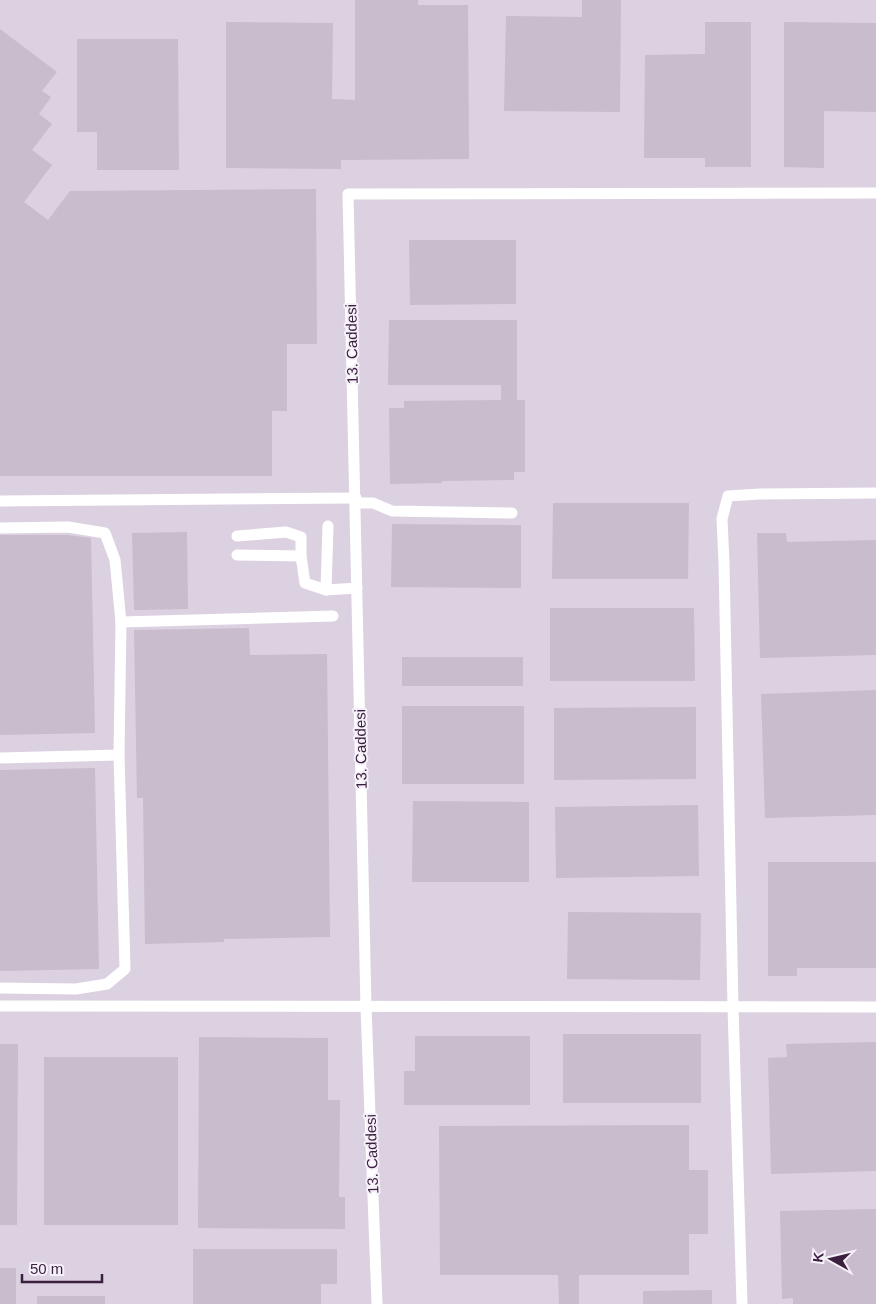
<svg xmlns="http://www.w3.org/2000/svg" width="876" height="1304" font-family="Arial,sans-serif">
<rect width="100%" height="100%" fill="#e8e0ec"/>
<rect fill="#dcd1e0" x="0" y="0" width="876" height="1304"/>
<g fill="#c8bccd">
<polygon points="355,0 418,0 418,5 468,5 469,159 341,160 341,169 226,168 226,22 333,23 332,99 355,100"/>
<polygon points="582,0 621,0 620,112 504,111 506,16 582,17"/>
<polygon points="705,22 751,22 751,167 705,167 705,158 644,158 645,55 705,54"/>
<polygon points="784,22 876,23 876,112 824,111 824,168 784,167"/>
<polygon points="0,29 57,72 42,91 51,97 39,114 52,124 32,150 52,165 24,202 48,220 70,191 316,189 317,344 287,344 287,411 272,411 272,476 0,476"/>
<polygon points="77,39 178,39 179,170 97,170 97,132 77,132"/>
<polygon points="409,240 516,240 516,304 410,305"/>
<polygon points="389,320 517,320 517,400 525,400 525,472 514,472 514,480 442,481 442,483 390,484 389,408 404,408 404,401 501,400 501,385 388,385"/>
<polygon points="553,503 689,503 688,579 552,579"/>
<polygon points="392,524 521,525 521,588 391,587"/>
<polygon points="187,532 188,609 134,610 132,533"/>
<polygon points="757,533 786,533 787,542 876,540 876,655 760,658"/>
<polygon points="0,535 67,535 91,538 95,733 0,735"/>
<polygon points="550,608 694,608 695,681 550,681"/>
<polygon points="249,628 250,655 327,654 330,937 224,939 224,942 145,944 143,798 137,798 134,630"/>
<rect x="402" y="657" width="121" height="29"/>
<polygon points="876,690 876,815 765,818 761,694"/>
<rect x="402" y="706" width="122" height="78"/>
<polygon points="696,707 696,779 554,780 554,708"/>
<polygon points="95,768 99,969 0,971 0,770"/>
<polygon points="413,801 529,802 529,882 412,882"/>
<polygon points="698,805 699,876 556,878 555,807"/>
<polygon points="768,862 876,862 876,968 797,968 797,976 768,976"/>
<polygon points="568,912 701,913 700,980 567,979"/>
<rect x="563" y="1034" width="138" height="69"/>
<polygon points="415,1036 530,1036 530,1105 404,1105 404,1071 415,1071"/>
<polygon points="199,1037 328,1038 328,1100 340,1100 339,1197 345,1197 345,1229 198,1228"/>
<polygon points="876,1042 876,1171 771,1174 768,1058 787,1057 786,1044"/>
<polygon points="0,1044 18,1044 17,1225 0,1225"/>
<rect x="44" y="1057" width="134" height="168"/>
<polygon points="689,1125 689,1170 708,1170 708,1234 689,1234 689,1275 579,1275 579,1304 559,1304 558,1275 440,1275 439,1126"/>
<polygon points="876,1209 876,1304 793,1304 793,1298 782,1299 780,1211"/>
<polygon points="193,1249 337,1249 337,1284 321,1284 321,1304 193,1304"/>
<rect x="0" y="1268" width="16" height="36"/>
<polygon points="712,1290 712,1304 643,1304 643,1291"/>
<rect x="37" y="1296" width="68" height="8"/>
</g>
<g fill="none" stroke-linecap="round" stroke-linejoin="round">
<g stroke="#fff" stroke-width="11">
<polyline points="0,501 356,498"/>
<polyline points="356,503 373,503 392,511 512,513"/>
<polyline points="0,528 68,527 105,533 115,560 121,622 119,755 125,969 107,984 76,989 0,988"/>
<polyline points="237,536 286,532 301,537 301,556 305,583 326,590 357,588"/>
<polyline points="237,555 301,556"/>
<polyline points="326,590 328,526"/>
<polyline points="121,622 333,616"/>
<polyline points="0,758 119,755"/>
<polyline points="0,1006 876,1007"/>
<polyline points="377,1304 366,1007 348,194 876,193"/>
<polyline points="742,1304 733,1007 724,563 722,519 728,496 760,494 876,493"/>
</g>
</g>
<g text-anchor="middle" stroke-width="4" stroke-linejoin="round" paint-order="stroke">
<g font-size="15" fill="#3a1f3e" stroke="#f6f1f9">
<text transform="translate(352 344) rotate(-91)" y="5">13. Caddesi</text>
<text transform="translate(361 749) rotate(-91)" y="5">13. Caddesi</text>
<text transform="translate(372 1154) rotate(-92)" y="5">13. Caddesi</text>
</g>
</g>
<g transform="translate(831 1259) rotate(278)" stroke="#f6f1f9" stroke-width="4" paint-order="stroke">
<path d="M0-4L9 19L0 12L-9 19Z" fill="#3a1f3e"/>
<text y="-8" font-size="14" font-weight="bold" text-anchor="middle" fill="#3a1f3e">K</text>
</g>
<path d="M22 1274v8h80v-8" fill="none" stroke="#3a1f3e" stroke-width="2.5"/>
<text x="30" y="1274" font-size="15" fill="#3a1f3e" stroke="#f6f1f9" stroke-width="4" paint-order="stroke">50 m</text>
</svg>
